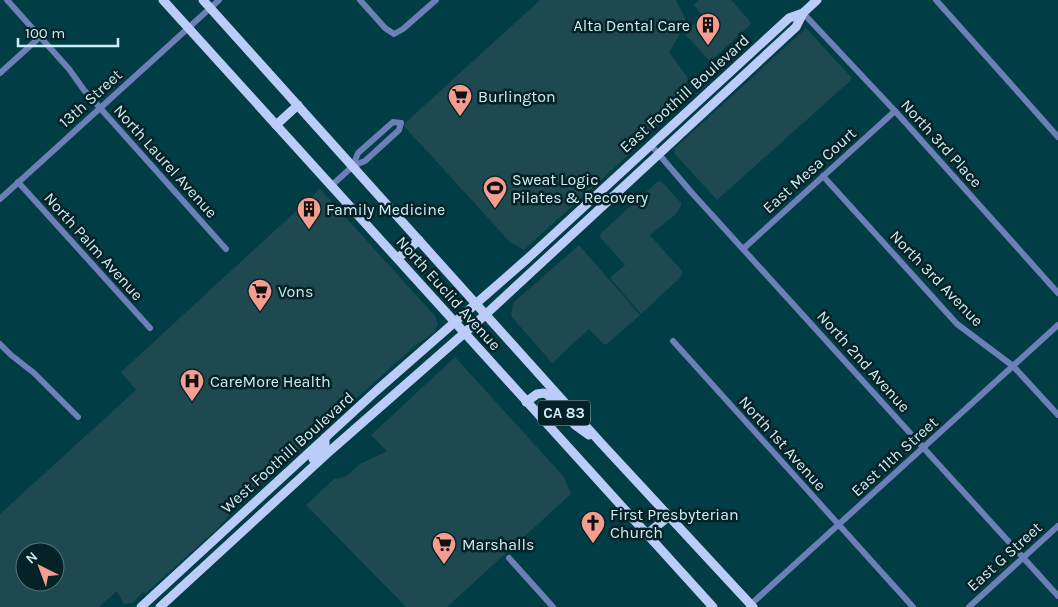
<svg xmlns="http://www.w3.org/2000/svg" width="1058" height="607" font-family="Karla,sans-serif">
<rect width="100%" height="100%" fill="#003d45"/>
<g fill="#1e4950" fill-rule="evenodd">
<polygon points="540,0 676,0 687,22 669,52 688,78 683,91 685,100 636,145 634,150 524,250 510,242 403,125"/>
<polygon points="699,0 731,0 749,20 751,24 713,59 709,60 684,33 703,16 694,5"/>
<polygon points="806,28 851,77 850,81 717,200 674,153 675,148"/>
<polygon points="661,181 681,203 681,206 676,214 650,235 682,271 682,274 680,278 641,314 610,278 625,265 600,237 601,233 657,182"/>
<path d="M320,189L435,316L438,325L434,333L416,345L238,504L219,527L145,594L143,592L133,603L124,604L117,591L99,607H0V514L136,390L121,372ZM25,552H55V582H25Z"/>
<polygon points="579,245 640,315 607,344 603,344 589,329 552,363 511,316 513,303"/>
<polygon points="455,357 564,477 571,494 447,607 406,607 306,505 334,479 345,477 360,464 387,451 371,435"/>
</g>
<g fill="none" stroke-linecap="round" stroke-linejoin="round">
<g stroke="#6c7fb6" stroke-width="6">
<polyline points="7,0 69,69 84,90 226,249"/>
<polyline points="360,0 385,28 394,34 403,29 436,0"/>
<polyline points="936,0 1058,137"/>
<polyline points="803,13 895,111 1058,293"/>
<polyline points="0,73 40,37"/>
<polyline points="650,144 692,193 1058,596"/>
<polyline points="823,176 957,324 1013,366 1058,415"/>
<polyline points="18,182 150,328"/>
<polyline points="331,186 353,166 365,161 399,130 401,123 393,122 358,153 353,166"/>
<polyline points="0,199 219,0"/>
<polyline points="743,249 895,111"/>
<polyline points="673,341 913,607"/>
<polyline points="0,344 11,355 34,373 78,417"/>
<polyline points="509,558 553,607"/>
<polyline points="749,606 1058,325"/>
<polyline points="969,607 1058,526"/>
</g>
<g stroke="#bcccf9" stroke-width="9">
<polyline points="163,0 713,607"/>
<polyline points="203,0 601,443 753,607"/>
<polyline points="276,125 298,105"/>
<polyline points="398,258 419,240"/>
<polyline points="526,402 537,394 544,393 548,395 575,425 589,435"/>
<polyline points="313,459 325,447 325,438"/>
<polyline points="647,534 668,517"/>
<polyline points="141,607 376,391 527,259 789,18 803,13"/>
<polyline points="160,607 331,450 485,315 796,27 803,13 817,0"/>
</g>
</g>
<defs>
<symbol id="building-pin" viewBox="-11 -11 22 30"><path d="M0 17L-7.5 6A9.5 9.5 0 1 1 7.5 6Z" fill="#f59d8f" stroke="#042126"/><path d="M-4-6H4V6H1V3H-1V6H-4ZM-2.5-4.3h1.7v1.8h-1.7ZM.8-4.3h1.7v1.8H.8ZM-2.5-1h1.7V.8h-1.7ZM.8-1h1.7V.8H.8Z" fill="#111"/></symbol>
<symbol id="supermarket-pin" viewBox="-11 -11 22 30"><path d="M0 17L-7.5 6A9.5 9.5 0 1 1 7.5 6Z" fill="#f59d8f" stroke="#042126"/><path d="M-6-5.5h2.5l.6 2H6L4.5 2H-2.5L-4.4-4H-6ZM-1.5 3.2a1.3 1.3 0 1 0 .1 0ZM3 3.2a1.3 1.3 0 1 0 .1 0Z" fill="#111"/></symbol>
<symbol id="stadium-pin" viewBox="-11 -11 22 30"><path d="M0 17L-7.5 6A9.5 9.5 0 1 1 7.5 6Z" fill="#f59d8f" stroke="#042126"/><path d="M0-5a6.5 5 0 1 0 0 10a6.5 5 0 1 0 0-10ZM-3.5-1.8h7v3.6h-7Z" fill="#111"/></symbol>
<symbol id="hospital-pin" viewBox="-11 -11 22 30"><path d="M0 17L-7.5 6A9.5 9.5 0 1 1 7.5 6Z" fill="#f59d8f" stroke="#042126"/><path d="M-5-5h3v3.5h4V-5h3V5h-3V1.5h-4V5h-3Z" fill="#111"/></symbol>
<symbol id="church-pin" viewBox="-11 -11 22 30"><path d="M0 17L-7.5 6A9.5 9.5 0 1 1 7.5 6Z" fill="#f59d8f" stroke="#042126"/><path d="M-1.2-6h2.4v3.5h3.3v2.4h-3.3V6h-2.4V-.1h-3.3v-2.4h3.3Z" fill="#111"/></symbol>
</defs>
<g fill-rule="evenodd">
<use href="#building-pin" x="694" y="11" width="28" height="38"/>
<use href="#supermarket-pin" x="446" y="82" width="28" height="38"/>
<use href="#stadium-pin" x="481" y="174" width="28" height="38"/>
<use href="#building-pin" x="295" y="195" width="28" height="38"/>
<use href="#supermarket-pin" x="246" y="277" width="28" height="38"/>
<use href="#hospital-pin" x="178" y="367" width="28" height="38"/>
<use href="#church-pin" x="579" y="509" width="28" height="38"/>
<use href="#supermarket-pin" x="430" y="530" width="28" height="38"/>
</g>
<g text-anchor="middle" stroke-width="5" stroke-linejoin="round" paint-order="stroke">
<rect fill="#042126" stroke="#90b0b6" stroke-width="1" x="538" y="400.5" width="52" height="25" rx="4"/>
<g font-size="15" font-weight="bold" fill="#ccedf3">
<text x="564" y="418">CA 83</text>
</g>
<g font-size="16" fill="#ccedf3" stroke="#042126" text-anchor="start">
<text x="690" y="31" text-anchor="end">Alta Dental Care</text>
<text x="478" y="102">Burlington</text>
<text x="512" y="185">Sweat Logic<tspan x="512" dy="18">Pilates &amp; Recovery</tspan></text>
<text x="326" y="215">Family Medicine</text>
<text x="278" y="297">Vons</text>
<text x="210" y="387">CareMore Health</text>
<text x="610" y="520">First Presbyterian<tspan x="610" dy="18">Church</tspan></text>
<text x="462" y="550">Marshalls</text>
</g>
<g font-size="16" fill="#ccedf3" stroke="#042126">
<text transform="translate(684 93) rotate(-42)" y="6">East Foothill Boulevard</text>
<text transform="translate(90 98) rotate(-42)" y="6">13th Street</text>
<text transform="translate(942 143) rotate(48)" y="6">North 3rd Place</text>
<text transform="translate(166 161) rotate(48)" y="6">North Laurel Avenue</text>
<text transform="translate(809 170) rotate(-42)" y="6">East Mesa Court</text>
<text transform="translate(94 246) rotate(48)" y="6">North Palm Avenue</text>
<text transform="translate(937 278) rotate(46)" y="6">North 3rd Avenue</text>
<text transform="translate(449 293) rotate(48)" y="6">North Euclid Avenue</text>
<text transform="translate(864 361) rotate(48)" y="6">North 2nd Avenue</text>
<text transform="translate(783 443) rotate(48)" y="6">North 1st Avenue</text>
<text transform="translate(287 452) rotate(-42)" y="6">West Foothill Boulevard</text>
<text transform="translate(894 456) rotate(-42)" y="6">East 11th Street</text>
<text transform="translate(1004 556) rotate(-42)" y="6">East G Street</text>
</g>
</g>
<g transform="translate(40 567) rotate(318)"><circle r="24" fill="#042126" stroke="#547378"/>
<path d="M0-4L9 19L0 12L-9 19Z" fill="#f59d8f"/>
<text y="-8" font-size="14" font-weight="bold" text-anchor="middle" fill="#ccedf3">N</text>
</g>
<path d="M18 38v8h100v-8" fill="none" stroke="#ccedf3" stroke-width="2.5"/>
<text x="25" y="38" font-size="15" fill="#ccedf3" stroke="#042126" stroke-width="4" paint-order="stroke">100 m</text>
</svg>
